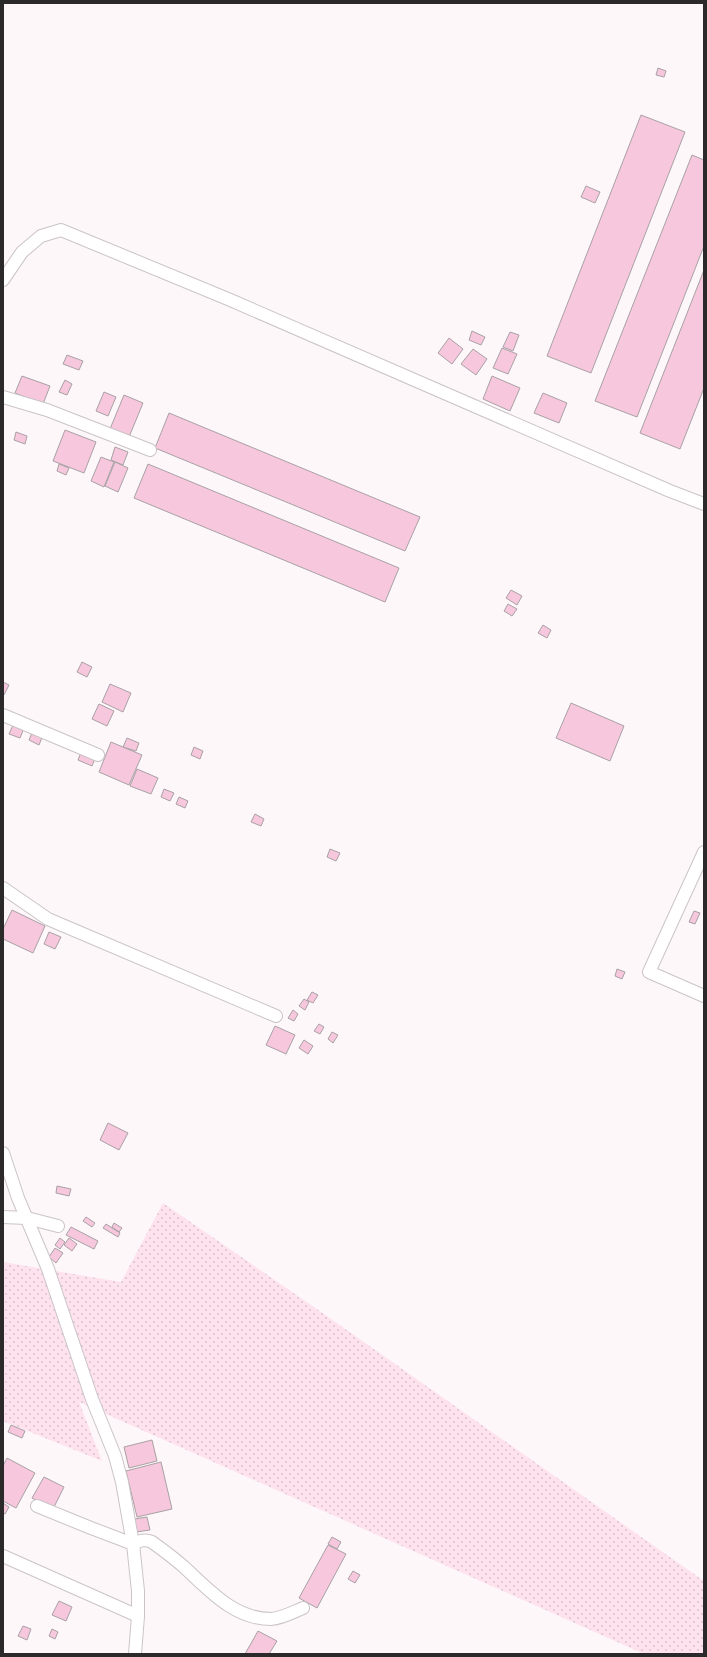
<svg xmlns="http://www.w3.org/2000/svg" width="707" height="1657" font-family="Poppins,sans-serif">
<defs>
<pattern id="grass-dots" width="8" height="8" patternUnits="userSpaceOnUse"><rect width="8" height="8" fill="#fee3ef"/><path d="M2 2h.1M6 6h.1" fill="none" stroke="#dac3cd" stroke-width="1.8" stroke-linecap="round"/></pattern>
</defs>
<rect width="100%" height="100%" fill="#fef7fa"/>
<polygon fill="url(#grass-dots)" points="163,1203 324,1314 704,1581 704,1654 644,1654 79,1402 102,1461 3,1421 3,1262 121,1282"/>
<g fill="#f7c7dd" stroke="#a8a1a4">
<polygon points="658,68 666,71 664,77 656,75"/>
<polygon points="641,115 685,132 591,373 547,356"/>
<polygon points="692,155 704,160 704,246 637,417 595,401"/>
<polygon points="586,186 600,192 595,203 581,197"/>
<polygon points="704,270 704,388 680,449 640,433"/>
<polygon points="472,331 485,337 481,345 469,340"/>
<polygon points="510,332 519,335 513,351 503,347"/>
<polygon points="449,338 463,349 452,364 438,353"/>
<polygon points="502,348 517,354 508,374 493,368"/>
<polygon points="473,349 487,359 476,375 461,364"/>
<polygon points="67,355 83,361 79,370 63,364"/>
<polygon points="22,376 50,386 43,404 15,393"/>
<polygon points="492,376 520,388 510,411 483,399"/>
<polygon points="65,380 72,384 67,395 59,392"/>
<polygon points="104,392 116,397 108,416 96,411"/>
<polygon points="543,393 567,403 559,423 534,413"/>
<polygon points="124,395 143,403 129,437 110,429"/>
<polygon points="169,413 420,517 405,551 155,448"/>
<polygon points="65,430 96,442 84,473 53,461"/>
<polygon points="16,432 27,436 25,444 14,440"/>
<polygon points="115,447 128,452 123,465 111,460"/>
<polygon points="101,457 114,462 104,487 91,481"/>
<polygon points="115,462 128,468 118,492 105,486"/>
<polygon points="59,464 69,468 66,475 57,471"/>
<polygon points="148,464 399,568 385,602 134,498"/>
<polygon points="511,590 522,596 517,605 506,598"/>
<polygon points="508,604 517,609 512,616 504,611"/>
<polygon points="543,625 551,630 547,638 538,633"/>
<polygon points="82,662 92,667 87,677 77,672"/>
<polygon points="3,682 9,685 4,695 3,695"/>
<polygon points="110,684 131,693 123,712 102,702"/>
<polygon points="571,703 624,726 610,761 556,738"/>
<polygon points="99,704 114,711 107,726 92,719"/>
<polygon points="14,723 24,728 20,738 9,734"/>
<polygon points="33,730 43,735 39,745 29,740"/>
<polygon points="127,738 139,743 136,751 123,747"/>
<polygon points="111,742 142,755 129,785 99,772"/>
<polygon points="194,747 203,751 200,759 191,755"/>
<polygon points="82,750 96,756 92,766 78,760"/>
<polygon points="137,769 158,778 151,794 130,786"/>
<polygon points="164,789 174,793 170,801 161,797"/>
<polygon points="179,797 188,801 185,808 176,804"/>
<polygon points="255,814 264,819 261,826 251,822"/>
<polygon points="330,849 340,853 336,861 327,857"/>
<polygon points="12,910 45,926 33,953 3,939 3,929"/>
<polygon points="694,911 700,913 695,924 689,922"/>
<polygon points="49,932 61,937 55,949 44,944"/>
<polygon points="617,969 625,972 622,979 615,976"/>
<polygon points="312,992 318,995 313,1003 307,1000"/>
<polygon points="304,999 309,1002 305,1010 299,1006"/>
<polygon points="293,1010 298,1014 294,1021 288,1018"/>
<polygon points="319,1024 324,1027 320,1034 314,1031"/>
<polygon points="275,1026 295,1035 286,1054 266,1045"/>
<polygon points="332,1032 338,1035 333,1043 328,1039"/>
<polygon points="304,1040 313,1046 308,1054 299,1048"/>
<polygon points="108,1123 128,1133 119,1150 100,1140"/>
<polygon points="57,1186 71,1189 69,1196 56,1193"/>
<polygon points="86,1217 95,1223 92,1227 83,1221"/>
<polygon points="114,1223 122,1228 119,1232 112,1227"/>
<polygon points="106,1224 120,1233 118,1237 103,1228"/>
<polygon points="71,1227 98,1241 94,1249 66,1235"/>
<polygon points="60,1238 65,1242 60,1249 55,1245"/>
<polygon points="69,1238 77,1244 72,1251 64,1245"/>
<polygon points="55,1248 63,1253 56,1263 49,1257"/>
<polygon points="11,1425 25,1431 22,1438 8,1432"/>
<polygon points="152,1440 157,1461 129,1468 124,1447"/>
<polygon points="7,1458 35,1473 16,1508 3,1501 3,1466"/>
<polygon points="161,1462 172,1509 137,1517 126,1471"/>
<polygon points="44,1477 64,1487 53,1509 32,1498"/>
<polygon points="3,1503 9,1507 5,1514 3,1513"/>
<polygon points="147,1517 150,1530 136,1532 134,1519"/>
<polygon points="332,1537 341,1542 337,1549 328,1544"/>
<polygon points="328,1545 346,1554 317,1608 299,1598"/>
<polygon points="353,1571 360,1575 355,1583 348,1579"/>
<polygon points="59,1601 72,1607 66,1621 52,1615"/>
<polygon points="23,1626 31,1629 27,1640 18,1636"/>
<polygon points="52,1629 58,1632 55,1639 49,1636"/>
<polygon points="258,1631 277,1641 269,1654 245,1654"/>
</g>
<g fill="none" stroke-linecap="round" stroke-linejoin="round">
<defs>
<g id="minor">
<polyline points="3,280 22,252 41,236 61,230 228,299 670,491 704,504"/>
<polyline points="3,397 47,410 150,450"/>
<polyline points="3,715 98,755"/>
<polyline points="704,852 649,972 704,996"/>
<polyline points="3,888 48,919 276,1016"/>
<polyline points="3,1153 18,1198 48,1269 92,1399 115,1456 122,1482 133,1544 138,1591 138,1616 135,1654"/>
<polyline points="3,1217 27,1218 58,1226"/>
<path d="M37,1506L91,1528L133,1544C140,1540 145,1539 152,1542C163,1550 174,1558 184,1567C209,1590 234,1619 271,1619C283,1618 293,1612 303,1608"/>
<polyline points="3,1556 138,1616"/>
</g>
</defs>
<use href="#minor" stroke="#cbc4c7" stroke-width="14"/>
<use href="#minor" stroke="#fff" stroke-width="12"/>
</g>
<rect width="707" height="1657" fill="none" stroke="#2b292a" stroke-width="8"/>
</svg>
